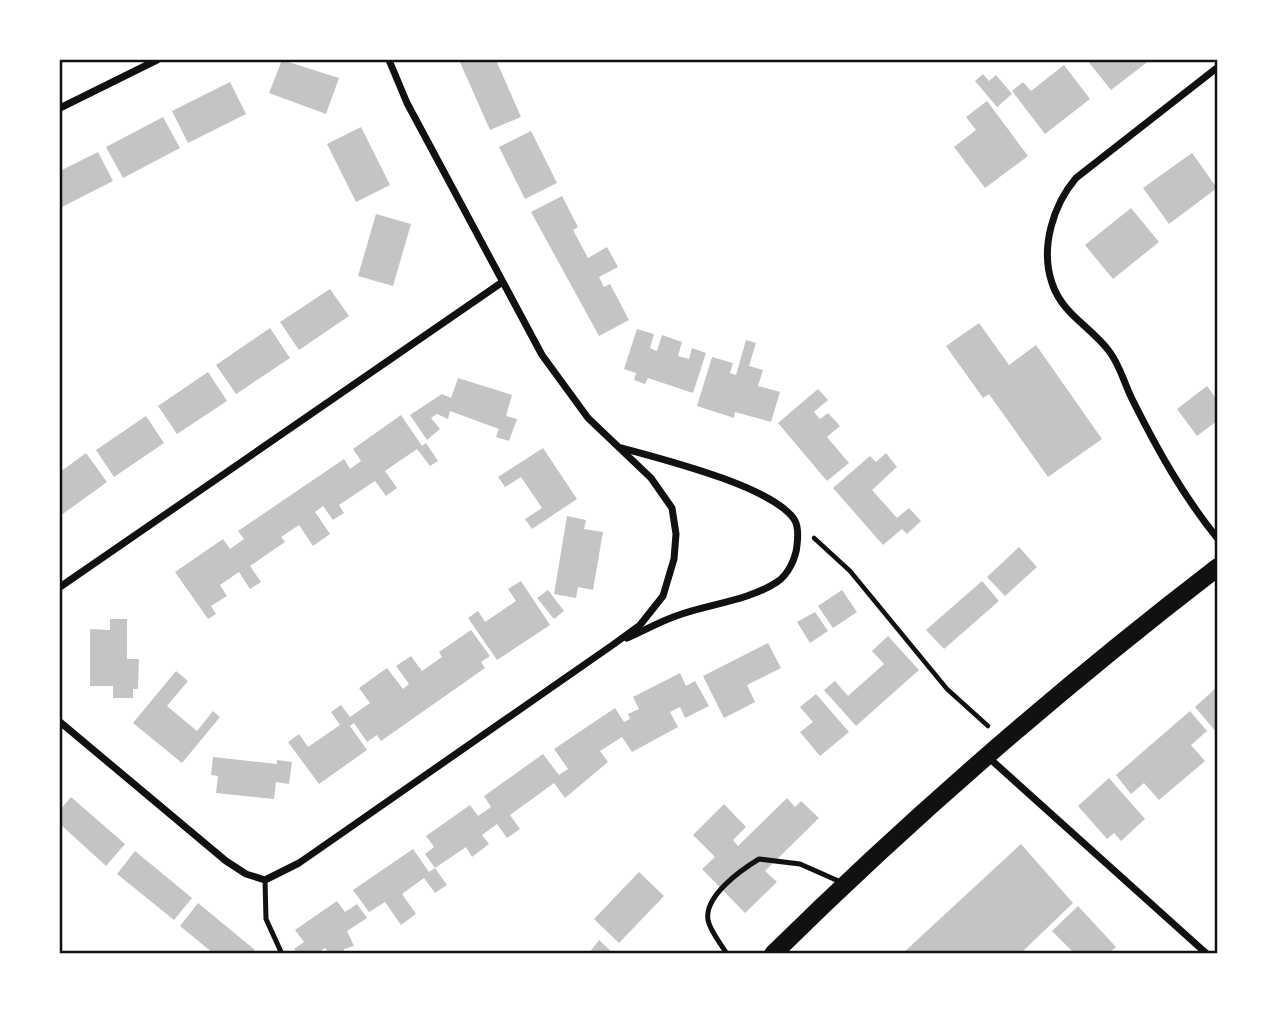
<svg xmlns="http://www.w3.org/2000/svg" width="1277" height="1013" font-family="'Nunito Sans',sans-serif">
<rect width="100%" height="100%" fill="#fff"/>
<g fill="#c4c4c4">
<polygon points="282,60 339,78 326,114 269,93"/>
<polygon points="459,60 496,60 521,117 490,130"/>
<polygon points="1087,60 1150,60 1111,90"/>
<polygon points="1064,65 1090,99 1045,134 1012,91 1023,82 1031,91"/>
<polygon points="983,74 989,81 996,75 1012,94 997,107 975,81"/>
<polygon points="230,82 246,114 188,143 172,111"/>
<polygon points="987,101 1028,156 985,188 954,147 976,130 966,117"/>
<polygon points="163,117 180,148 123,178 106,147"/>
<polygon points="361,127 390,185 356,202 327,144"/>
<polygon points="531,131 557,183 525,199 499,147"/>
<polygon points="98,152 113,181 60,208 60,171"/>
<polygon points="1192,153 1217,188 1169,224 1143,188"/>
<polygon points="562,196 578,227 573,230 588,258 607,247 618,267 599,277 604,287 610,284 629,320 599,336 531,212"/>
<polygon points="1131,208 1159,242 1113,279 1085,245"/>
<polygon points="376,214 411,224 393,286 358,276"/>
<polygon points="330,289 349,316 299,350 280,322"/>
<polygon points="979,323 1009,365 1036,345 1102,439 1048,477 989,394 983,398 946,346"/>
<polygon points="270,328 290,358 236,394 216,365"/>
<polygon points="637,329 654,334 650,348 657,351 662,335 682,342 678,356 689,359 692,348 706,353 693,393 648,378 645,384 634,380 636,373 624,369"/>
<polygon points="746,340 756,343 749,366 763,370 758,386 780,392 771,422 735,412 734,418 697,406 712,357 733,363 730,373 736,375"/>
<polygon points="208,372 227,401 177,434 158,406"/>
<polygon points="458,378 512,395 506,416 517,419 509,441 496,437 499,429 450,411 448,419 437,414 431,418 440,429 427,440 410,415 442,394 451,398"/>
<polygon points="1207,386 1217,400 1217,421 1197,436 1177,409"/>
<polygon points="818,389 828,400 814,412 820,419 828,413 840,426 827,437 849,463 827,481 778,423"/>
<polygon points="401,415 422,446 426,443 438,461 430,466 417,449 385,471 397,488 386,496 375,481 339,505 344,513 333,520 323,506 315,512 330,534 313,546 299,525 281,537 285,542 250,566 261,582 250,589 239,572 220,585 227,596 211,606 216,614 208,619 175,572 223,539 230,549 244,539 238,531 344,459 350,469 361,461 353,449"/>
<polygon points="146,416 164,443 114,477 96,450"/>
<polygon points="543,448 577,499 532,529 525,519 542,508 521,477 505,487 498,477"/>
<polygon points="86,453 107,482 60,516 60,472"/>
<polygon points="886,453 897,467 872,490 897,518 909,508 921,521 907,534 902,529 883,545 833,488 870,456 876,462"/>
<polygon points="567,516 586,520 584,529 603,532 593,590 578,587 576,598 554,594"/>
<polygon points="1019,547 1037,567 1005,596 987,577"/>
<polygon points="521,581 550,625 497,660 468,618 478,611 485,622 516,601 508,589"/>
<polygon points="982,581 999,601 944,649 926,630"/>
<polygon points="548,590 564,611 554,619 537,598"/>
<polygon points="842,590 857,612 833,628 818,606"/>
<polygon points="815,612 828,631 810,643 797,622"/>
<polygon points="110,619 127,619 127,659 139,659 138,689 133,689 133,698 113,698 113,686 90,686 90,629 110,630"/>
<polygon points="471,630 490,656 481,662 485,668 381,741 377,735 367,742 354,723 350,726 367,750 319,784 288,742 299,734 308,747 340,725 331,712 341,705 350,717 370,703 359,688 387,668 403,689 409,684 396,666 411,656 422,671 442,657 439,652"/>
<polygon points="888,636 919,670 856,726 824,690 835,681 848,696 884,664 872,651"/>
<polygon points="768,643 781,668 747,685 755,702 724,718 703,676"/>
<polygon points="176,671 188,681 167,706 197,731 213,711 220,717 182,763 133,723"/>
<polygon points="680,673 686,686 695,681 709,706 685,718 680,707 670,712 678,727 632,752 622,737 600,751 608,762 565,798 554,783 510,815 520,829 507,838 497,824 482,835 489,844 472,857 466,847 435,868 425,854 434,847 426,836 470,805 478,816 491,807 484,796 543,754 559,775 568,769 554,749 615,708 624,722 630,719 628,714 639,709 633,697"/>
<polygon points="1217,687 1217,733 1195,707"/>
<polygon points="816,694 849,732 820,756 800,732 813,722 800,707"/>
<polygon points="1190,711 1207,731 1191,745 1205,761 1159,800 1144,783 1131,794 1116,775"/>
<polygon points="213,757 277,764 277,760 292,762 289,784 276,782 274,799 216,793 218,776 211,775"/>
<polygon points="1109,778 1145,819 1121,841 1114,833 1107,839 1078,806"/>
<polygon points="71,797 125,844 106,866 60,824 60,810"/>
<polygon points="787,798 795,807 801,801 819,818 765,871 777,882 745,913 702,869 715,857 693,835 724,804 746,827 733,840 738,846"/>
<polygon points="1021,844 1073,903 1021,953 903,953"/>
<polygon points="413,849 429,872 435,868 447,885 435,893 424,878 402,894 416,914 401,925 385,902 369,912 353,890"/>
<polygon points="135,851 192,898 174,920 117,874"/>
<polygon points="639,872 664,896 619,943 594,919"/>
<polygon points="337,901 345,912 357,904 367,918 347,931 354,946 344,949 343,953 329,953 325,948 318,953 297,953 294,949 304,942 295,930"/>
<polygon points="198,903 255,950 252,953 213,953 180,926"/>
<polygon points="1078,906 1116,947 1109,953 1074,953 1052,931"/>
<polygon points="599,940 613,953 589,953"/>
</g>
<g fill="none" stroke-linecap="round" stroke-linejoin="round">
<polyline stroke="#111" stroke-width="4.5" points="814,538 850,571 947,689 988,726"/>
<g stroke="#111" stroke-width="5">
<polyline points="265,880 266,919 282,954"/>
<path d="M727,954C721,944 710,931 708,920C704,896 741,870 759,859L800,864L843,883"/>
</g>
<g stroke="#111" stroke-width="7">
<path d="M1218,67L1076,178C1053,205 1040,248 1052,283C1062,314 1090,326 1109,351C1120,365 1124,383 1132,399C1157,449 1183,496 1218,539"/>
<polyline points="60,108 157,60"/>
<path d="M622,448C662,459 771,486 794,519C798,525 798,537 797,545C796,558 788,575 777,582C748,601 708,604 676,616C659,622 643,631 627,638"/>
<polyline points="60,587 501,283"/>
<polyline points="60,722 226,861 246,874 265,880 299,863 614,644 640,625 663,596 674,559 676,534 672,508 651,478 588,418 542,355 407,103 389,60"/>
<polyline points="988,757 1207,954"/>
</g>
<path stroke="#111" stroke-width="18" d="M773,954C913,816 1062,687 1218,567"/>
</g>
<rect width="1277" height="1013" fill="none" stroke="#ffffff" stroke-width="122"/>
<rect x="61" y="61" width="1155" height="891" fill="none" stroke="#111" stroke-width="2.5"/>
</svg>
